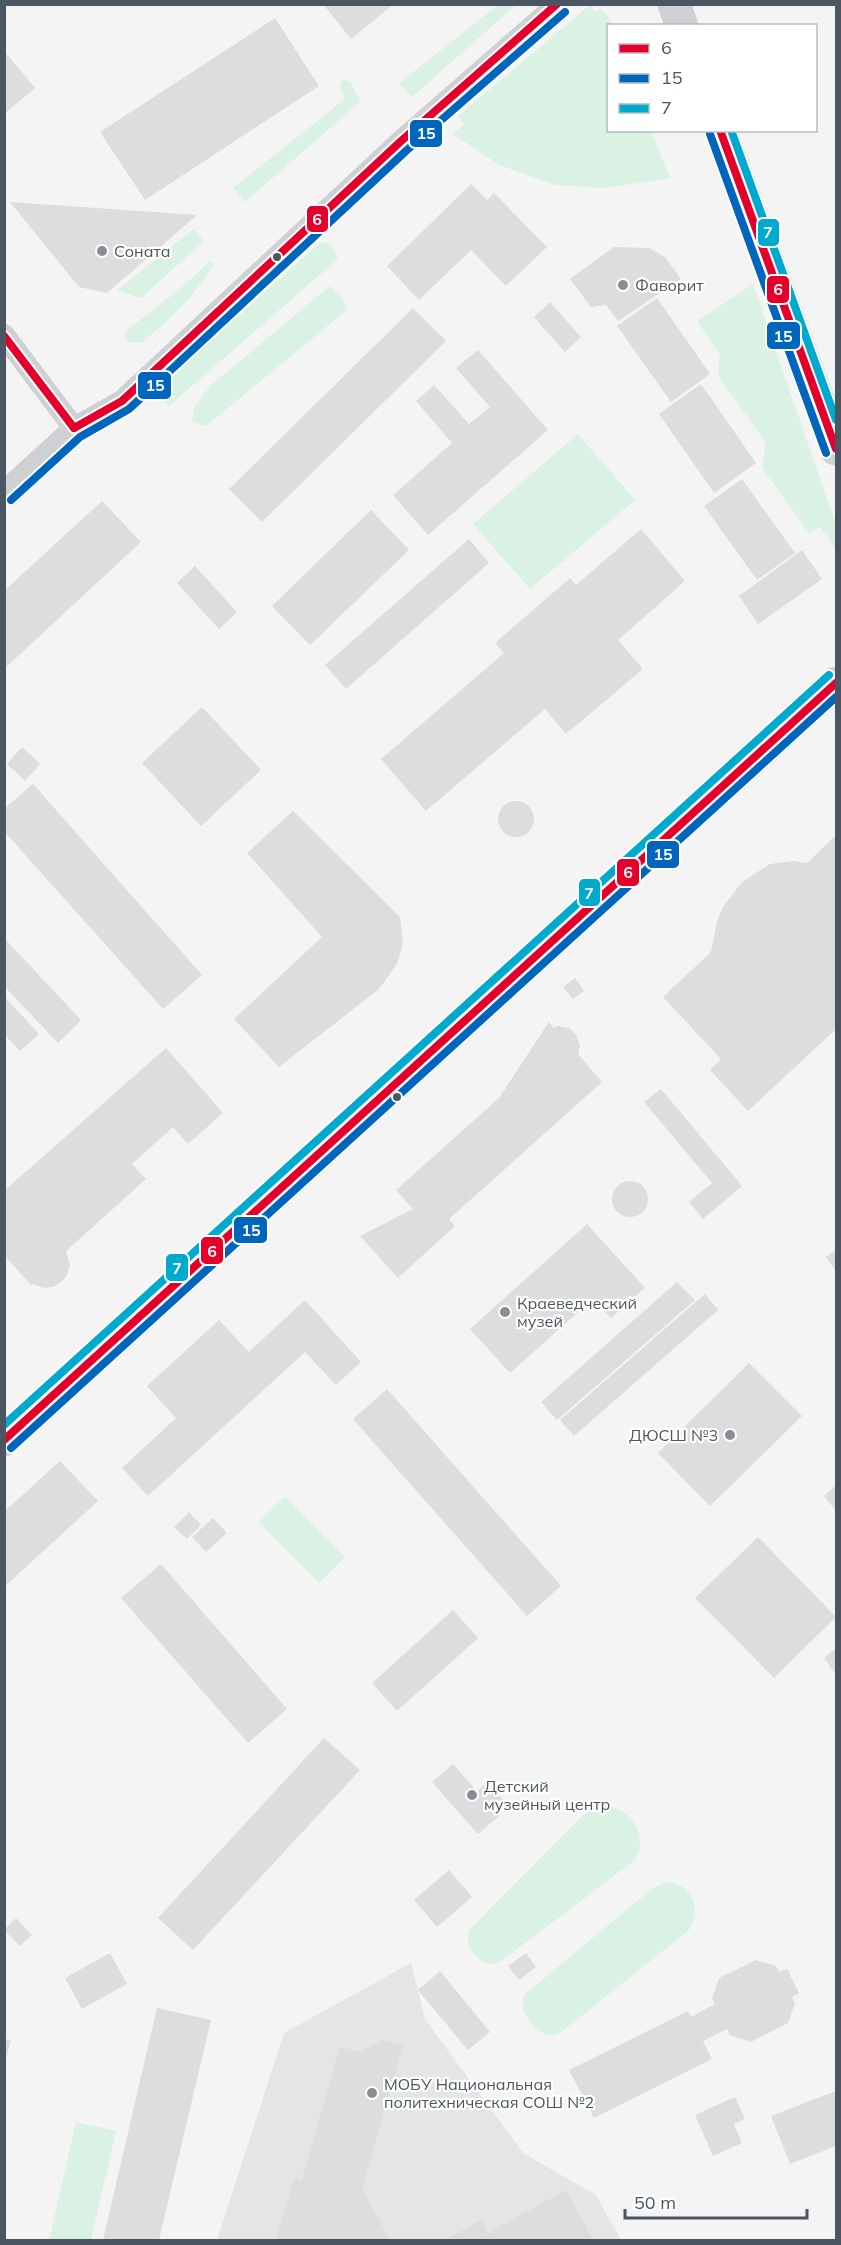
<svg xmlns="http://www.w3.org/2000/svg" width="841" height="2245" font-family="Mulish,sans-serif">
<rect width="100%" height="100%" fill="#f4f4f4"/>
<polygon fill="#e6e5e6" points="411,1963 425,2019 523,2153 596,2195 621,2240 217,2240 284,2033"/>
<g fill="#d9f2e3">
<polygon points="498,5 516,5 412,97 399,83"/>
<polygon points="590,5 596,12 600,9 608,16 612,25 608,26 608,130 651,131 670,178 606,188 556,185 499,165 453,134 464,124 458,116"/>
<polygon points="343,79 351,83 360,102 245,202 233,188 345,99 340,87"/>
<polygon points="194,229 204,241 141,298 117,290"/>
<polygon points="321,242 331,245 338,259 169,406 154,390"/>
<path d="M210,261L214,264C191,300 174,316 141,343L129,342L125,336L127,330L180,289Z"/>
<polygon points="753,284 836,525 836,549 820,527 809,533 762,468 766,443 718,376 720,355 697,321"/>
<polygon points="330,286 342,297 347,310 206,426 192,421 194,408 210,386"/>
<polygon points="578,434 635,500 530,589 473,524"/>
<polygon points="285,1496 345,1557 319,1583 259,1522"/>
<path d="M606,1806C633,1809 648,1836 635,1860L500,1962L490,1964C475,1960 461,1943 471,1928L583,1815L597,1807Z"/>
<path d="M668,1882C694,1885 701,1910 689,1930L560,2033C543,2042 530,2022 522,2009L524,1995L653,1888Z"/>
<polygon points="76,2122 116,2131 91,2240 49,2240"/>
</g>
<g fill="#ddddde">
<polygon points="323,4 394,4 351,39"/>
<polygon points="275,18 319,86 145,200 100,132"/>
<polygon points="4,51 35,88 4,114"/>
<polygon points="471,184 487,200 494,193 547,247 506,286 471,250 419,300 387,266"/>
<polygon points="10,202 197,215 107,293 79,287"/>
<polygon points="614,247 649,248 665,257 681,279 618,321 606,305 591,307 570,279"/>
<polygon points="657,298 710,374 671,402 617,326"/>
<polygon points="550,302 581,337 565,352 534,317"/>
<polygon points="413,308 446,341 262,522 229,489"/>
<polygon points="478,350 548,430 428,535 393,495 452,443 416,401 434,385 469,424 490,407 456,368"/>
<polygon points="701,384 756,463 714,493 659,414"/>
<polygon points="742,479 795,553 757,580 704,506"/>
<polygon points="102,501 141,542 4,669 4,591"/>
<polygon points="371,510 409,550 310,645 272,606"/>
<polygon points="641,529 685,581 618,640 643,669 566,734 545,709 426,811 381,759 504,653 495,643 570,578 576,585"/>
<polygon points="469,539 489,563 346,689 325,665"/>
<polygon points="802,550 822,579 758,624 739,596"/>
<polygon points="195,566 237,612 219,629 177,583"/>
<polygon points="202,707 261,770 201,826 142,763"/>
<polygon points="22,747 40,764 25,781 7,764"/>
<polygon points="33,784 202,975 163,1009 4,831 4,809"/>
<circle cx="516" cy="819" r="18"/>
<polygon points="293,811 400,917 403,944 397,964 379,989 279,1067 234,1019 322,937 247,853"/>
<polygon points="836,835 836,1029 748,1111 710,1070 721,1059 663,997 711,952 717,921 723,907 742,882 770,864 793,861 807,863"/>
<polygon points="4,938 81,1020 58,1043 4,986"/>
<polygon points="575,978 584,991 573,999 563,987"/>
<polygon points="4,996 39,1034 20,1051 4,1034"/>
<polygon points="549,1022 554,1028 558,1026 569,1028 576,1035 580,1045 578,1054 602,1082 449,1219 455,1226 398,1278 360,1236 413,1209 396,1190 499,1098"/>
<polygon points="166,1048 223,1113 188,1144 173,1127 132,1164 146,1179 66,1251 70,1265 67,1275 61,1282 53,1287 44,1288 33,1284 32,1286 4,1255 4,1191"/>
<polygon points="661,1089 742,1186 703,1219 689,1202 712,1183 644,1102"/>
<circle cx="630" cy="1199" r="18"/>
<polygon points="587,1224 645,1288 611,1318 593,1299 510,1373 470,1329"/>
<polygon points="836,1250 836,1271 826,1257"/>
<polygon points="677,1282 695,1300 557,1420 541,1402"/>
<polygon points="705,1294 718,1310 574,1436 560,1420"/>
<polygon points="305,1300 361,1362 336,1385 305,1352 148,1496 122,1468 176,1418 147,1386 219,1320 249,1352"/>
<polygon points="749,1363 802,1416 710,1506 658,1453"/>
<polygon points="387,1389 561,1586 527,1616 353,1419"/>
<polygon points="60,1461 98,1501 4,1587 4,1512"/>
<polygon points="836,1485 836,1511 824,1496"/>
<polygon points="189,1512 201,1525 187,1539 174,1527"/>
<polygon points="213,1518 227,1533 206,1552 192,1537"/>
<polygon points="758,1537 836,1617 774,1678 695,1598"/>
<polygon points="161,1564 287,1709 248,1743 121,1598"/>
<polygon points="453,1610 478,1638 397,1711 372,1683"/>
<polygon points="836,1648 836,1675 824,1658"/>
<polygon points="324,1738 360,1770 193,1950 158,1918"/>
<polygon points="453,1764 477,1791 488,1782 503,1800 493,1809 499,1816 478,1834 432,1782"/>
<polygon points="449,1870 472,1897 437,1927 414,1900"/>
<polygon points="16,1918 32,1935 20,1946 4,1930"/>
<polygon points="110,1953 127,1984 82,2009 65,1978"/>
<polygon points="526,1953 536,1967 519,1980 508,1966"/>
<polygon points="756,1960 776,1966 779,1972 787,1969 799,1993 792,1997 795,2003 788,2023 751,2042 730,2035 727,2029 703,2041 712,2059 594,2118 569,2070 688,2011 691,2017 715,2004 712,1999 719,1978"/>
<polygon points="440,1971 490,2032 468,2050 418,1990"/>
<polygon points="157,2008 211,2020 159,2240 103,2240"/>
<polygon points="4,2039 11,2040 5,2062 4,2062"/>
<polygon points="382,2040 403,2046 362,2189 390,2240 283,2240 276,2238 294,2178 302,2180 340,2047 360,2052"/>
<polygon points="836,2091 836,2146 790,2164 771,2116"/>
<polygon points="735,2097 745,2119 734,2124 742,2143 713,2156 695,2115"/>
<polygon points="566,2190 593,2239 590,2240 444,2240 482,2220 488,2233"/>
</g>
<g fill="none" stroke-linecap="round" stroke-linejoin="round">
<g stroke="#ced0d2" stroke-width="22">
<polyline points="4,335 74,428"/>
<polyline points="4,492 74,428 122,401 400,142 558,4"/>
</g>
<g stroke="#ced0d4" stroke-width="33">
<polyline points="674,4 682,26"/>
<polyline points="720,130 836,449"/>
<polyline points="4,1440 836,683"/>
</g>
<defs>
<g id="bus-1">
<polyline points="720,130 836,449"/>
<polyline points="4,336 74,428"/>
<polyline points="74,428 122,401 400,142 557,4"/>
<polyline points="4,1440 836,683"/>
</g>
<g id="bus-2">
<polyline points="710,134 826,453"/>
<polyline points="11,500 80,437 129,409 407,150 565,12"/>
<polyline points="11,1448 836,697"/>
</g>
<g id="bus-3">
<polyline points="731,130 836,420"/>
<polyline points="4,1425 829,675"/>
</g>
</defs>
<use href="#bus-1" stroke="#fff" stroke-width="12"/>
<use href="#bus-2" stroke="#fff" stroke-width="12"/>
<use href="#bus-3" stroke="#fff" stroke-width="12"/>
<use href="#bus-1" stroke="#e4002b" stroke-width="8"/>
<use href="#bus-2" stroke="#0065bd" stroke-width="8"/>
<use href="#bus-3" stroke="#00a9ce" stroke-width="8"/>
</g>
<g fill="#868d94" stroke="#fff" stroke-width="2">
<circle cx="102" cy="251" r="6"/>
<circle cx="623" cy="285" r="6"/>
<circle cx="505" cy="1312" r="6"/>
<circle cx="730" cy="1435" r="6"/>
<circle cx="472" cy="1795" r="6"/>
<circle cx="372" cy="2093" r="6"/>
</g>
<g fill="#4a5661" stroke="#fff" stroke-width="2">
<circle cx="277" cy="257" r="5"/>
<circle cx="397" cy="1097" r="5"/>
</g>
<g text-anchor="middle" stroke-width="4.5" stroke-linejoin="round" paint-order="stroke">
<g font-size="16" fill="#4a5661" stroke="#fff" text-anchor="start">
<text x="114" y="257">Соната</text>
<text x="635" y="291">Фаворит</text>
<text x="517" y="1309">Краеведческий<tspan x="517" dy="18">музей</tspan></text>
<text x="718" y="1441" text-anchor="end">ДЮСШ №3</text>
<text x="484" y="1792">Детский<tspan x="484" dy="18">музейный центр</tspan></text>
<text x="384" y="2090">МОБУ Национальная<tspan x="384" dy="18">политехническая СОШ №2</tspan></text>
</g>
</g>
<g stroke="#fff" stroke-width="2">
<rect x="409" y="119" width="34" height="29" rx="6" fill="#0065bd"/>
<rect x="306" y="205" width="23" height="28" rx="6" fill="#e4002b"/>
<rect x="757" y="218" width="23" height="29" rx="6" fill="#00a9ce"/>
<rect x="766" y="275" width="24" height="29" rx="6" fill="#e4002b"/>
<rect x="766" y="321" width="35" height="29" rx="6" fill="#0065bd"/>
<rect x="137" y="371" width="35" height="29" rx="6" fill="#0065bd"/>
<rect x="646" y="840" width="34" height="29" rx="6" fill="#0065bd"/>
<rect x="616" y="858" width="24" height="29" rx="6" fill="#e4002b"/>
<rect x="578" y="878" width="23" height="29" rx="6" fill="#00a9ce"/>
<rect x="233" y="1216" width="35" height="28" rx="6" fill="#0065bd"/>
<rect x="200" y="1236" width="24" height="29" rx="6" fill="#e4002b"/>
<rect x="165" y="1253" width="24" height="29" rx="6" fill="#00a9ce"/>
</g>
<g font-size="16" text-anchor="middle" font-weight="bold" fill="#fff">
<text x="426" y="139">15</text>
<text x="317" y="225">6</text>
<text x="768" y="238">7</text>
<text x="778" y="295">6</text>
<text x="783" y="342">15</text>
<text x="155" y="391">15</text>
<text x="663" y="860">15</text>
<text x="628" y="878">6</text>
<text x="589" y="899">7</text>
<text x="251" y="1236">15</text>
<text x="212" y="1257">6</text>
<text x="177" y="1274">7</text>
</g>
<rect width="841" height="2245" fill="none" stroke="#4a5661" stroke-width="12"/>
<rect x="607" y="24" width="210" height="108" fill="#ffffff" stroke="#b7bbc0" stroke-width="1.5"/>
<rect x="619" y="44" width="30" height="9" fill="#e4002b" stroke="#b7bbc0" stroke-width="1.5"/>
<text x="661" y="54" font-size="18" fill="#4a5661">6</text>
<rect x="619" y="74" width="30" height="9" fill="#0065bd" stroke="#b7bbc0" stroke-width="1.5"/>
<text x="661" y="84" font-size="18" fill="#4a5661">15</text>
<rect x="619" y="104" width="30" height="9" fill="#00a9ce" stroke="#b7bbc0" stroke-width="1.5"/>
<text x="661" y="114" font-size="18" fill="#4a5661">7</text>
<path d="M625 2209v9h182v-9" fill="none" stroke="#4a5661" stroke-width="3"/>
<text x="634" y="2209" font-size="18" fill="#4a5661" stroke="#ffffff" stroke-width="4.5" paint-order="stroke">50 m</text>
</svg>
